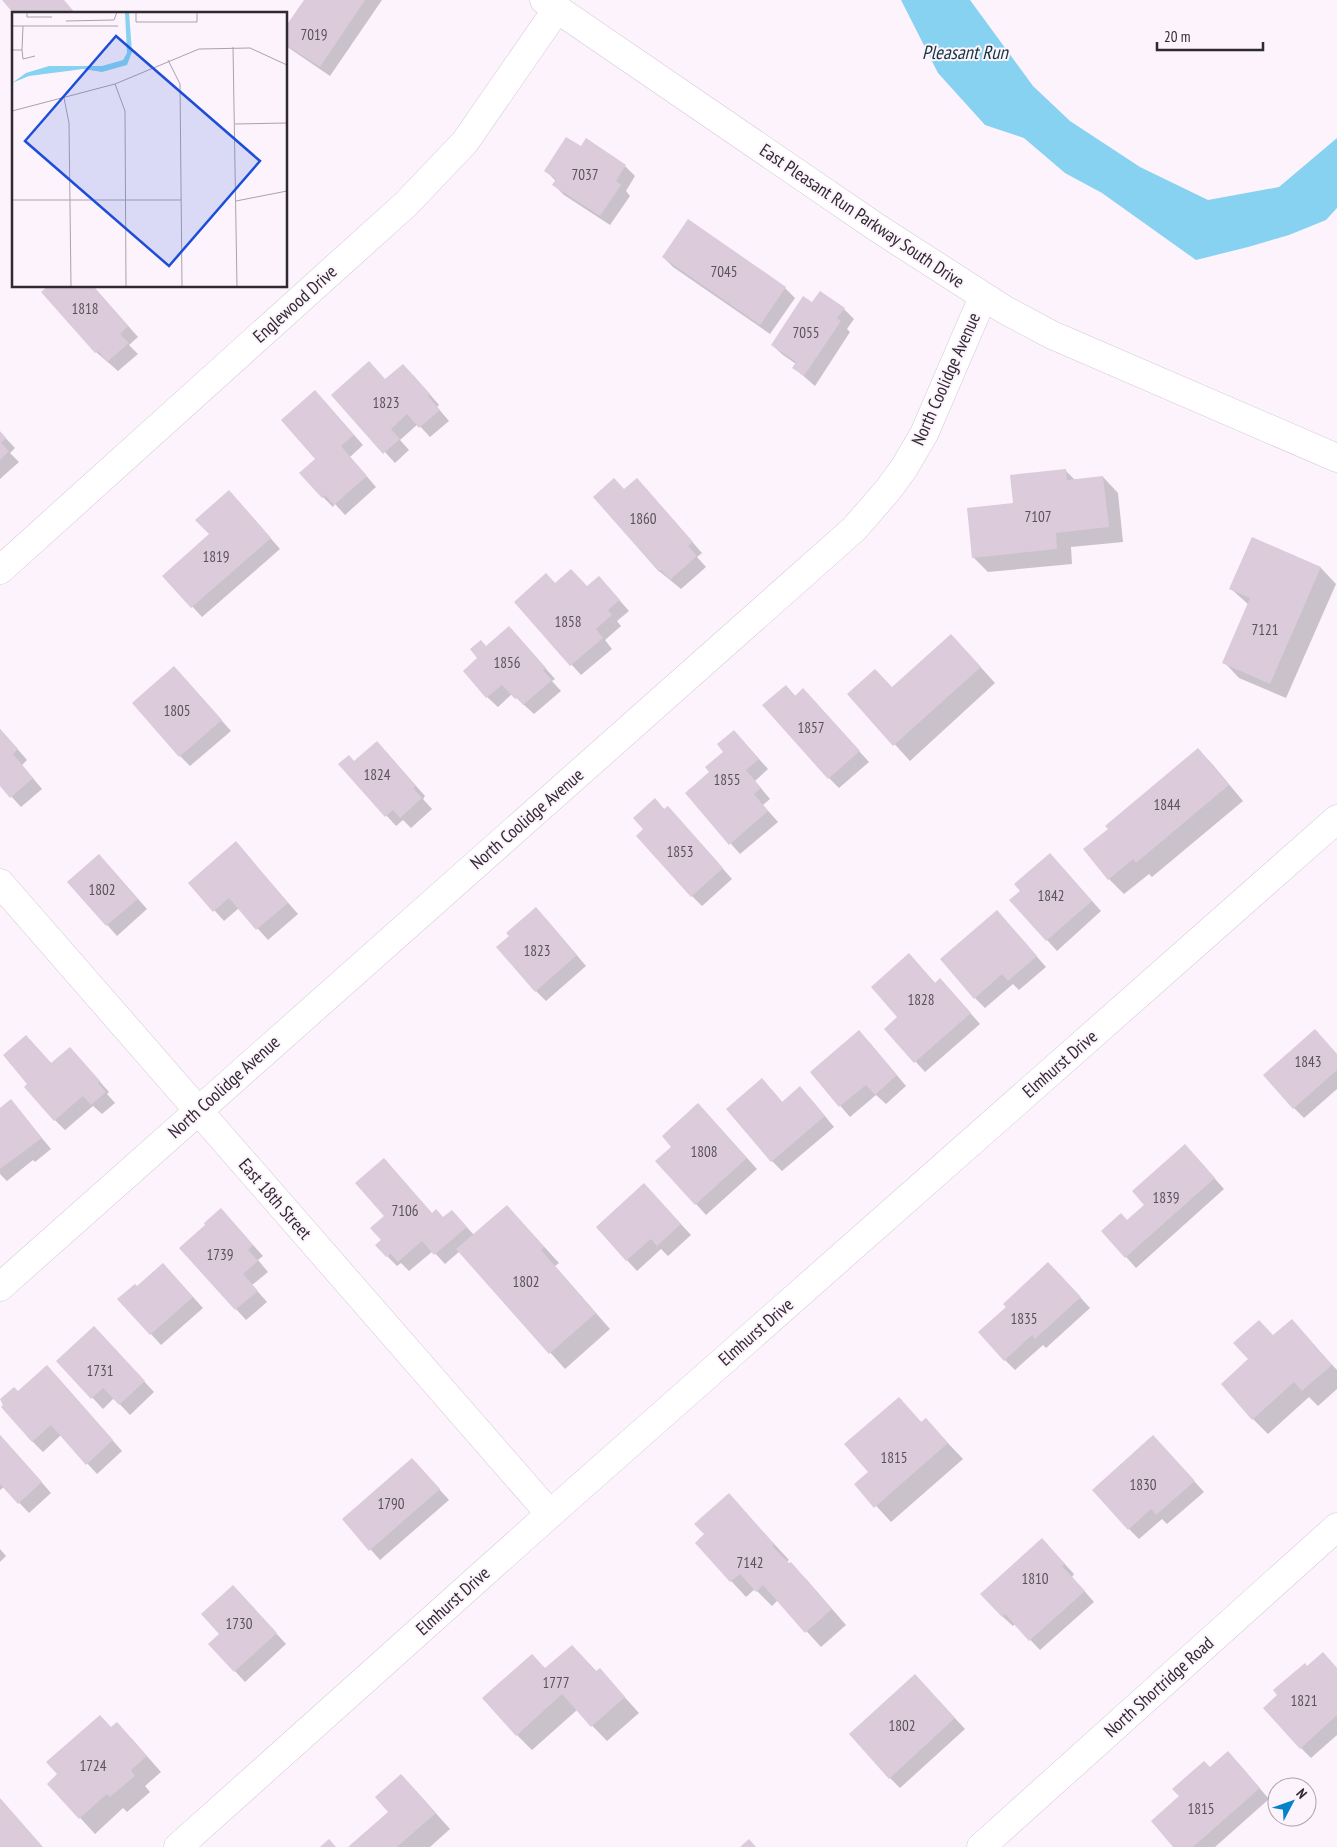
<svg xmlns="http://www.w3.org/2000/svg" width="1337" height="1847" font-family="'PT Sans Narrow',sans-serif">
<rect width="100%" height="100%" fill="#fcf3fd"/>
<polygon fill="#86d2f0" points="901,0 970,0 1033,86 1070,121 1140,167 1208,200 1279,187 1337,138 1337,208 1326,220 1289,235 1248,247 1196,260 1102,193 1065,173 1024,138 985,125 938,73"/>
<g fill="#0003">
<polygon points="305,0 382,0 330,76 286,46 286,28"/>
<polygon points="581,148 625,166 635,176 626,191 630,196 610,225 564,195 554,185 556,181 545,170"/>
<polygon points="688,221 785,288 795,298 770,334 673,267 663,257"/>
<polygon points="93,286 138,337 129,345 138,354 118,371 96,352 43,292"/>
<polygon points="813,304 844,309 854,319 847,329 850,332 815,386 793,367 796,364 783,355 772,345"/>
<polygon points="413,375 439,405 437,407 449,421 430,437 418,424 400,440 409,450 395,463 333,395 385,381"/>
<polygon points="325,402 363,445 350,457 376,487 345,515 335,504 333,507 323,497 316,459"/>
<polygon points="0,432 15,448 10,453 19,462 0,479"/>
<polygon points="1066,471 1075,480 1103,477 1118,493 1123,542 1071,547 1072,564 988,572 973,557 1014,504"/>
<polygon points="625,490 647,490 702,553 697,557 706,567 681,589 659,571"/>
<polygon points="239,502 280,549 202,617 164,576 210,534"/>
<polygon points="1252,538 1321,568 1336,584 1286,698 1239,678 1224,662 1249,605 1230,588"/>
<polygon points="599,577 629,611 617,621 621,626 605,640 612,649 581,675 515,602 555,584 587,587"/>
<polygon points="509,627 555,679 552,681 561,691 534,714 512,694 498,707 487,697 479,659"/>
<polygon points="966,651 995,683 910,761 849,694 892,688"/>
<polygon points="184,678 231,731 190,766 180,756"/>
<polygon points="786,686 796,697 813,700 869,762 839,788 829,778"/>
<polygon points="0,729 27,760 22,765 42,789 21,807 0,784"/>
<polygon points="734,731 768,769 755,781 770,799 763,805 778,822 740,854 686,793 710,772 725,752"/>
<polygon points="1198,749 1213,765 1243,801 1152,877 1149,874 1124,894 1109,879 1110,829"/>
<polygon points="387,753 425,796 423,799 432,809 411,828 403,820 396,826 340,764 355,763"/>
<polygon points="655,800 665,810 678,818 732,879 702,906 692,896 645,829"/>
<polygon points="236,843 298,914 268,940 239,908 224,921 190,883"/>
<polygon points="1060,865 1101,911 1057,951 1011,900"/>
<polygon points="109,866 147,909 117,936 69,882"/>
<polygon points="997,911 1046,967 1019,990 1013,984 985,1008 975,998"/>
<polygon points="546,919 586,966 546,1001 536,991"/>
<polygon points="909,955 936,984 950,990 980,1024 925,1072 886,1029 899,1017"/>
<polygon points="26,1036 52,1064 70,1048 109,1092 107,1094 115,1103 102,1114 93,1106 65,1130 55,1120 29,1084"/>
<polygon points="869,1042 906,1086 886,1104 876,1095 850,1117 811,1072"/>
<polygon points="1337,1054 1337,1089 1304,1118 1294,1108"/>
<polygon points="772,1090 783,1103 810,1098 834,1127 782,1171 772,1161"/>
<polygon points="11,1101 51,1149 35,1162 33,1160 7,1181 0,1174 0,1109"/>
<polygon points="708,1115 757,1169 706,1215 657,1161"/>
<polygon points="1195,1156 1224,1189 1136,1268 1103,1231 1127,1222"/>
<polygon points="654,1195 691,1235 668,1256 661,1249 637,1271 597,1228"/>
<polygon points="507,1206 559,1263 555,1266 610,1329 565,1369 460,1251 445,1264 433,1251 409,1271 401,1263 397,1266 387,1256 432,1214 444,1219 452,1211 474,1235"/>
<polygon points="231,1220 263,1256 258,1260 268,1272 252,1285 267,1302 246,1320 181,1248"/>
<polygon points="1059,1274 1090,1308 1046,1348 1043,1345 1015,1370 1005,1360 1008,1307"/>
<polygon points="173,1275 203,1308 161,1345 119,1299 138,1288"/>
<polygon points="1291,1321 1337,1370 1337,1389 1318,1406 1309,1397 1268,1434 1253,1419 1274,1337"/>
<polygon points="104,1338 154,1392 130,1415 114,1398 103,1409 58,1361"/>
<polygon points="57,1377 122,1451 97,1474 61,1435 43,1452 32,1441 1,1400 14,1389 18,1392"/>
<polygon points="899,1398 922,1423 926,1420 963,1459 891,1522 856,1484 870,1472"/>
<polygon points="0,1435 51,1493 29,1513 4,1487 0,1490"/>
<polygon points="1163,1447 1204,1492 1167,1524 1162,1519 1139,1539 1129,1529"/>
<polygon points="422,1470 449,1500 380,1560 344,1519"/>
<polygon points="729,1495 789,1560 787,1562 806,1579 846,1625 821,1647 778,1600 772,1606 755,1589 746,1597 696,1543 706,1534"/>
<polygon points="0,1549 6,1556 0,1562"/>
<polygon points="1052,1550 1074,1574 1072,1577 1094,1602 1040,1650 1015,1624 1013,1626 1002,1616"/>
<polygon points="243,1597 286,1644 245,1682 210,1644 221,1634"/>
<polygon points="572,1646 597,1672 600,1670 639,1713 607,1741 577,1710 532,1750 517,1735 546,1669"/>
<polygon points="1308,1667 1337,1668 1337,1735 1311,1758 1301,1748"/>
<polygon points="925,1686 965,1729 900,1788 890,1778"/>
<polygon points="112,1728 132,1739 161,1772 145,1786 150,1792 127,1812 123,1808 95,1834 49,1784"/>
<polygon points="1238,1763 1269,1799 1215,1847 1175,1847 1210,1768"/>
<polygon points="416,1791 450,1829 430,1847 350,1847"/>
</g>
<g fill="#dbcbdb">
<polygon points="2,0 64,0 76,14 14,14"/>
<polygon points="304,0 365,0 320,67 286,45 286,26"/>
<polygon points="566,137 581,146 586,138 626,165 616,181 621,185 600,216 552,185 556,179 544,171"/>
<polygon points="688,219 786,287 760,325 662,257"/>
<polygon points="48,286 93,286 128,326 120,334 129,343 107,362 98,351 95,353 41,292"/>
<polygon points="820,291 845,308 837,318 841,321 804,376 792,368 796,362 771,345 803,296 812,302"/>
<polygon points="369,361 385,379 403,364 430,394 428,396 440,410 419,428 407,414 391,429 400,439 383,454 331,395"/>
<polygon points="315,390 354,435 341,446 367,476 334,505 325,495 322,498 299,473 315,459 281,420"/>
<polygon points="0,431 6,438 1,443 9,451 0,460"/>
<polygon points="1066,469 1067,480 1103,476 1109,527 1056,533 1057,549 972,558 967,508 1013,503 1010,475"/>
<polygon points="614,478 624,489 637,478 693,542 688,546 697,556 670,580 661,570 659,572 593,497"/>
<polygon points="229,490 271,538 191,608 162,576 209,534 195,520"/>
<polygon points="1252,537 1321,567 1270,684 1222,663 1250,598 1229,589"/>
<polygon points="571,569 587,586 599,576 620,600 608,610 612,615 596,629 603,638 570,666 514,602 546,573 555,583"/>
<polygon points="509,626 546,668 543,670 552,680 523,705 517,698 515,699 502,685 486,698 463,671 477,658 470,649 481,640 486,646"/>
<polygon points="951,634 981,667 893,746 847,694 875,669 892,687"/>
<polygon points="174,666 222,720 179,757 132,703"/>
<polygon points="786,685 795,696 803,688 860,751 828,779 762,705"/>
<polygon points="0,729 18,749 13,754 33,778 10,798 0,786"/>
<polygon points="734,730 759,759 746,770 761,788 754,794 768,811 729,845 685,793 709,772 705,767 723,752 717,744"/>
<polygon points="377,741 416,786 413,788 422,798 400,818 393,810 385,817 338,764 349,755 354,761"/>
<polygon points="1198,748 1229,785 1136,863 1133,859 1108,880 1083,849 1108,829 1105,826"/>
<polygon points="655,798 664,809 668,806 723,868 691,897 636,836 643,829 633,818"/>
<polygon points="236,841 288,903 256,930 229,898 213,912 188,883"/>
<polygon points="1050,853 1092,901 1046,941 1009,900 1020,891 1014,884"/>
<polygon points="99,854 138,899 106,926 67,882"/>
<polygon points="536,907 577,955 535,992 496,947 509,936 506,933"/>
<polygon points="997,910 1037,956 1008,981 1002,974 974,999 940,959"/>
<polygon points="909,953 935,983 940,978 971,1013 914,1063 884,1029 897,1017 871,987"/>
<polygon points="1315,1029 1337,1054 1337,1070 1293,1109 1263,1075"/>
<polygon points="859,1030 897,1075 875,1095 866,1085 839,1107 810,1072"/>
<polygon points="26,1035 51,1063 70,1047 100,1081 98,1083 106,1092 91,1105 83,1096 54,1121 24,1087 27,1084 3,1055"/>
<polygon points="762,1078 782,1102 800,1086 825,1116 771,1162 726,1109"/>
<polygon points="11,1099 42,1138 0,1169 0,1108"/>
<polygon points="698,1103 747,1158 695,1205 655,1161 671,1147 662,1136"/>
<polygon points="1185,1144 1215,1178 1125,1258 1101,1231 1121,1213 1127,1220 1144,1205 1132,1191"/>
<polygon points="384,1158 432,1213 436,1209 443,1217 452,1210 467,1227 434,1255 422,1241 398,1262 390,1253 386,1257 375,1245 381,1240 370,1228 384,1216 355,1183"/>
<polygon points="644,1183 681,1224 657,1246 651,1239 626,1261 596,1227"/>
<polygon points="507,1205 544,1247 541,1250 596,1313 549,1354 456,1249"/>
<polygon points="221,1208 253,1245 248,1250 258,1261 243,1274 258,1291 235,1310 179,1248 205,1225 204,1223"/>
<polygon points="1048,1262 1081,1297 1035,1339 1032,1335 1004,1361 978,1332 1006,1307 1003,1304"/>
<polygon points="163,1263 193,1297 150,1335 117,1299 135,1284 137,1286"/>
<polygon points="1292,1319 1332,1365 1302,1391 1294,1382 1252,1420 1221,1384 1248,1359 1233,1343 1259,1320 1273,1335"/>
<polygon points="94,1326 145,1381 119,1405 103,1388 91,1399 56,1361"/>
<polygon points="47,1365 113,1440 86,1465 51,1425 32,1442 1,1407 3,1405 0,1399 14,1387 18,1391"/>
<polygon points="899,1397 921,1422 926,1418 948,1443 874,1508 854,1484 868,1472 844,1444"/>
<polygon points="0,1435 42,1482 18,1504 0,1484"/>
<polygon points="1153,1435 1195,1481 1156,1515 1151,1509 1128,1530 1092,1490"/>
<polygon points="412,1458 440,1489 369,1551 342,1519"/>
<polygon points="729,1493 774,1544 772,1546 789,1563 791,1562 832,1609 805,1633 763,1585 756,1592 740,1574 730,1582 695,1543 704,1534 694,1524"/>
<polygon points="1042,1538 1065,1564 1062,1566 1085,1591 1029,1641 1005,1614 1002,1617 980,1594"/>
<polygon points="233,1585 277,1633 234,1672 208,1644 219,1634 201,1614"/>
<polygon points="572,1645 596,1671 600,1668 625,1697 591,1727 562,1694 516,1736 482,1698 532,1654 545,1668"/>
<polygon points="1323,1652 1337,1668 1337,1715 1300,1749 1263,1708 1277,1695 1273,1690 1305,1663 1307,1666"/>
<polygon points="915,1674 955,1718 889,1779 849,1734"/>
<polygon points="100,1715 111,1727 117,1722 147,1756 131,1770 135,1776 110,1797 107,1794 79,1819 47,1784 57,1774 46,1762"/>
<polygon points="1228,1751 1260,1788 1193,1847 1173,1847 1151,1821 1179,1796 1172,1789 1204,1761 1210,1767"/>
<polygon points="401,1774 436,1813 397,1847 348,1847 388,1812 375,1797"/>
<polygon points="0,1798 43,1847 0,1847"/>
<polygon points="329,1839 336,1847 320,1847"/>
<polygon points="749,1839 756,1847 740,1847"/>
</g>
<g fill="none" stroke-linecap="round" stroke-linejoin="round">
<defs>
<g id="minor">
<polyline points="544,0 879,229 1005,310 1052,335 1337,458"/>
<polyline points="0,570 406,204 465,142 557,9"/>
<polyline points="0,883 550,1514"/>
<polyline points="0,1287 854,529 888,490 904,468 924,434 983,297"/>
<polyline points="178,1847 550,1514 1337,819"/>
<polyline points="981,1847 1337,1527"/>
</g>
</defs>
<use href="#minor" stroke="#d5c7d8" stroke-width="29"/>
<use href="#minor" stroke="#fff" stroke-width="28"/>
</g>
<g text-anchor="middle" stroke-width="4" stroke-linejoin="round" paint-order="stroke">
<g font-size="15" fill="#5a525b">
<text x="314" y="40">7019</text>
<text x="585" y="180">7037</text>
<text x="724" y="277">7045</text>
<text x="85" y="314">1818</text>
<text x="806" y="338">7055</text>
<text x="386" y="408">1823</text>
<text x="1038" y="522">7107</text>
<text x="643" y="524">1860</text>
<text x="216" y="562">1819</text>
<text x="568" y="627">1858</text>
<text x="1265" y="635">7121</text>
<text x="507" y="668">1856</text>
<text x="177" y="716">1805</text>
<text x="811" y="733">1857</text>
<text x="377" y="780">1824</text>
<text x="727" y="785">1855</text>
<text x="1167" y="810">1844</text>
<text x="680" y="857">1853</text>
<text x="102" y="895">1802</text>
<text x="1051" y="901">1842</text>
<text x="537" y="956">1823</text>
<text x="921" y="1005">1828</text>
<text x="1308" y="1067">1843</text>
<text x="704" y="1157">1808</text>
<text x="1166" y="1203">1839</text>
<text x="405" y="1216">7106</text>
<text x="220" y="1260">1739</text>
<text x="526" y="1287">1802</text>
<text x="1024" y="1324">1835</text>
<text x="100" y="1376">1731</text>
<text x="894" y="1463">1815</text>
<text x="1143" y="1490">1830</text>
<text x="391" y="1509">1790</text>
<text x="750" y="1568">7142</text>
<text x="1035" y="1584">1810</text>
<text x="239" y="1629">1730</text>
<text x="556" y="1688">1777</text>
<text x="1304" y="1706">1821</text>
<text x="902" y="1731">1802</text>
<text x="93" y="1771">1724</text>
<text x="1201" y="1814">1815</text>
</g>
<g font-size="18" fill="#2f2a30" stroke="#fcf3fd">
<text transform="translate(862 216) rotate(34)" y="6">East Pleasant Run Parkway South Drive</text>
<text transform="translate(295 304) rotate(-42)" y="6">Englewood Drive</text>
<text transform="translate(946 379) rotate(-66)" y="6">North Coolidge Avenue</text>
<text transform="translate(527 819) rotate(-41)" y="6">North Coolidge Avenue</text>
<text transform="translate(1060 1064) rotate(-41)" y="6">Elmhurst Drive</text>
<text transform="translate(224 1087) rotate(-42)" y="6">North Coolidge Avenue</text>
<text transform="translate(275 1199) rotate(49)" y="6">East 18th Street</text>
<text transform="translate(756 1332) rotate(-41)" y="6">Elmhurst Drive</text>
<text transform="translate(453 1601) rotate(-42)" y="6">Elmhurst Drive</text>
<text transform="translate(1159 1687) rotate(-42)" y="6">North Shortridge Road</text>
</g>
<g font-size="19" font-style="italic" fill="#133743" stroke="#fcf3fd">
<text x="965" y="59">Pleasant Run</text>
</g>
</g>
<g transform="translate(12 12)">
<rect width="275" height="275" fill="#fcf3fd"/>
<path d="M113,0H117L120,40L115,53L90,60L71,57L17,64L0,71L14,61L37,54H90L111,48L115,41Z" fill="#86d2f0"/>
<path fill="none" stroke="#aaa3ab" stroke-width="1" d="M15,0V5H40M124,0V10H185V0M54,9L102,8L105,0M0,14H106M0,21V43M221,35L225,275M0,38H10L11,14M10,38L11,47L23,44M156,48L168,72L170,275M103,72L113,99L114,275M52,86L57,111L59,275M0,99L103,72L187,37L238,36L275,53M223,112L275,111M0,188H169M224,189L275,179"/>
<path fill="#1d4ed8" fill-opacity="0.15" stroke="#1d4ed8" stroke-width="2.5" d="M104,24L248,149L157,254L13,129Z"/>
<rect width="275" height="275" fill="none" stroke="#2f2a30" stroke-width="2.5"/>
</g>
<g transform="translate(1292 1802) rotate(49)"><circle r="24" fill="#fcf3fd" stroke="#aaa3ab"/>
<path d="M0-4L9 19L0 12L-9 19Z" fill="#0582ca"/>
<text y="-8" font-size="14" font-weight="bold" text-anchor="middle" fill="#2f2a30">N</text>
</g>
<path d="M1157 42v8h106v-8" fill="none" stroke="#2f2a30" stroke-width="2.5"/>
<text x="1164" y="42" font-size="15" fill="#2f2a30" stroke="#fcf3fd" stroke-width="4" paint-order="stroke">20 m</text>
</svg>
